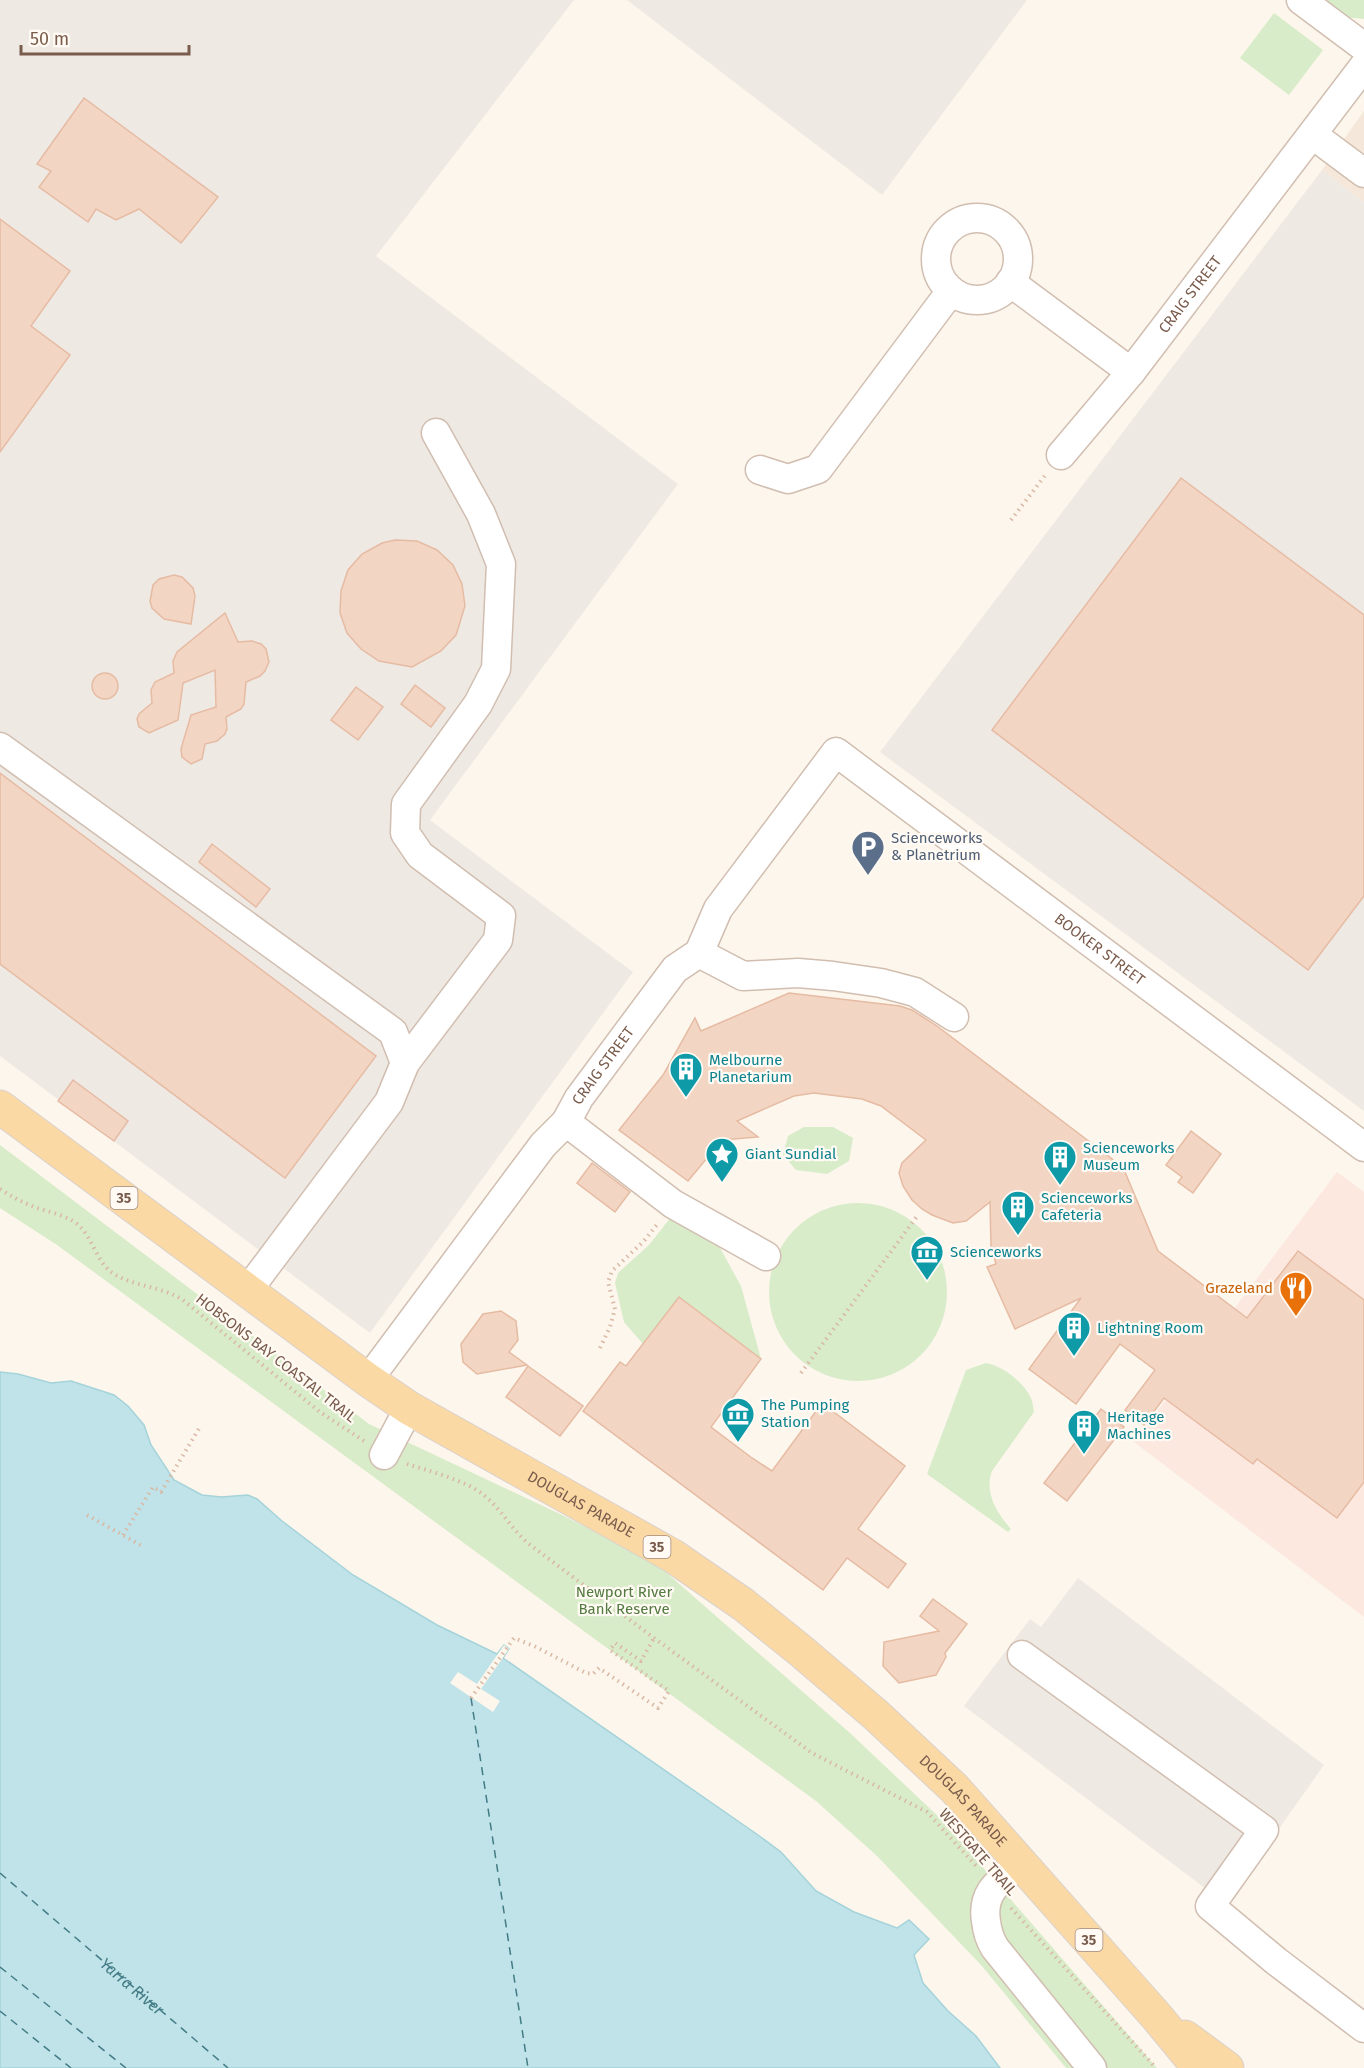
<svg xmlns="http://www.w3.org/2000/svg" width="1364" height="2068" font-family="'Fira Sans',sans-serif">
<rect width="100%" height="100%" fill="#fdf6ec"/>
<polygon fill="#f5e8da" points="1364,111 1364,202 1322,170"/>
<polygon fill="#fde8e0" points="1337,1172 1364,1192 1364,1617 1134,1442"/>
<g fill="#efe9e4">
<polygon points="0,0 574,0 376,256 678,484 430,820 633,972 370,1333 0,1056"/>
<polygon points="627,0 1027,0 882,195"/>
<polygon points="1322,170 1364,202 1364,1111 880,752"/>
<polygon points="1078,1578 1324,1765 1226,1904 964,1706 1030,1619 1041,1627"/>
</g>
<g fill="#d8ecc9">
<polygon points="1325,0 1364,0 1364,19 1343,17"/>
<polygon points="1274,13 1323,50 1289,95 1240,58"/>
<polygon points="804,1127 833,1127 853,1138 849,1161 827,1174 796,1170 783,1155 788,1136"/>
<polygon points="0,1145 369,1424 560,1514 653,1561 850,1733 941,1819 1157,2068 1066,2068 981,1965 877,1856 816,1801 57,1245 0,1208"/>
<circle cx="858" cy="1292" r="89"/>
<polygon points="671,1217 720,1248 741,1286 761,1359 679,1297 643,1344 624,1322 615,1283 618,1273 649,1245"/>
<path d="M986,1363C1003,1366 1023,1382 1031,1398C1033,1402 1033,1408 1034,1412L992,1471C984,1493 997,1513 1011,1529L1008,1532L927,1474L966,1370Z"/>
</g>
<polygon fill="#bfe3e8" stroke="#a5d3da" stroke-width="1.5" points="0,1372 18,1374 51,1383 71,1381 114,1395 128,1406 144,1425 151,1445 174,1480 202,1495 221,1497 248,1495 257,1499 282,1521 353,1575 437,1625 497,1654 504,1645 509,1649 503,1658 758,1835 781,1852 816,1891 854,1912 897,1928 909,1920 929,1939 914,1955 923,1983 948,2011 976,2036 1000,2068 0,2068"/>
<polygon fill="#fdf6ec" points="504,1645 509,1649 481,1689 500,1701 493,1712 450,1683 458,1672 477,1684"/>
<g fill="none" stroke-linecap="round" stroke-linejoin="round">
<g stroke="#437c86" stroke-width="1.5" stroke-dasharray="8 6" stroke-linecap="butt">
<polyline points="471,1698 528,2068"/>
<path id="s1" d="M0,1873L228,2068"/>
<polyline points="0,1967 126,2068"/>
<polyline points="0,2011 71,2068"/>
</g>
</g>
<g fill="#f3d5c3" stroke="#e6bba3" stroke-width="1.5">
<polygon points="84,98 218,197 181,243 139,209 116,220 96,209 88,222 39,187 51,171 37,164"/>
<polygon points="0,219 70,271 31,326 70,355 0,452"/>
<polygon points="1181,478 1364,615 1364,896 1308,970 992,730"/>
<polygon points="395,540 417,541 437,550 453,565 462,584 465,606 456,635 441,651 412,667 379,661 361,649 347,633 340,613 341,591 348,570 362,554 382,543"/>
<polygon points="174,575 182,577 193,588 195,596 191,624 164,619 152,608 150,601 153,585 159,579"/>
<polygon points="225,613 238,642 252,641 261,644 266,649 269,662 265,671 260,676 246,682 244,704 241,709 226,717 227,729 225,734 217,741 205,744 202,759 191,764 182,757 181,749 191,715 216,707 215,670 183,683 178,720 149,733 139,727 137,719 139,714 152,703 151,690 155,682 174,673 173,661 177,652"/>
<circle cx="105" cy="686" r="13"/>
<polygon points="415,685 445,708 431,727 401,704"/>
<polygon points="356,687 383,707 358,740 331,720"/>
<polygon points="0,773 376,1056 285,1178 0,964"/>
<polygon points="212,844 270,889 256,907 199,862"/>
<polygon points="789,993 900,1006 912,1010 937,1026 1111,1158 1125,1172 1158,1251 1247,1318 1298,1251 1364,1300 1364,1482 1337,1518 1257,1459 1253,1464 1164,1398 1144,1425 1125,1410 1155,1370 1120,1344 1076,1404 1029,1369 1081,1298 1015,1329 987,1267 996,1264 991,1247 990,1202 966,1221 953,1223 932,1215 922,1209 912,1200 903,1186 899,1173 902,1163 926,1140 881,1106 862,1099 814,1093 794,1096 737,1121 758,1137 722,1140 688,1181 619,1130 663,1075 695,1018 701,1031"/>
<polygon points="73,1080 128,1121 114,1141 58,1101"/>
<polygon points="1191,1131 1221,1154 1193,1193 1178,1182 1182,1177 1166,1165"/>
<polygon points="592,1163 630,1192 615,1212 577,1183"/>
<polygon points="679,1297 761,1359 711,1427 752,1458 772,1471 822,1403 905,1466 858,1529 906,1564 888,1588 847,1558 823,1590 583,1411 620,1362 626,1366"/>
<polygon points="501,1311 516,1321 518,1340 509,1352 527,1365 477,1374 463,1362 461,1344 483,1314"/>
<polygon points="528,1366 583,1406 560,1436 506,1397"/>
<polygon points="1101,1409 1124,1427 1067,1501 1044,1483"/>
<polygon points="933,1599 967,1624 945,1653 946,1657 936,1675 899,1683 883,1666 884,1642 939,1631 920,1616"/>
</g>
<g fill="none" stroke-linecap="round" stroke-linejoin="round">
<defs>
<g id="minor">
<polyline points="1301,0 1364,47"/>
<polyline points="1313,135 1364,173"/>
<circle cx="977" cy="259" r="41"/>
<polyline points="1010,282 1131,372"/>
<path id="s2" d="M1061,455L1131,372L1364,66"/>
<polyline points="760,470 788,479 818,469 951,291"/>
<polyline points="0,747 393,1032 405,1063 389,1102 248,1290"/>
<polyline points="699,953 743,976 798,973 833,976 881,983 915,992 954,1017"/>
<polyline points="405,1063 498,940 501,916 420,855 405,833 406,804 478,704 496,669 501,564 481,514 436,433"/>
<polyline points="566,1122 673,1204 766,1256"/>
<path id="s3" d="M368,1380L543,1145L566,1122L579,1098L675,969L699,953L718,909L836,752L1364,1147"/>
<polyline points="384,1455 409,1408"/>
<polyline points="1022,1655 1264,1830 1210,1906 1276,1961 1364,2028"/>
<path d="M1021,1863C1001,1880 981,1891 986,1921C987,1931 990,1940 995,1948L1092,2068"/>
</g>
<g id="major">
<path id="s4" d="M0,1107L368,1380L409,1408L673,1556L744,1605L801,1651L876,1715L954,1788L1157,2017L1199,2068"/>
<polyline points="1185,2037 1227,2068"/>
</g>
</defs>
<use href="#minor" stroke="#d1beb0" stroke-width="31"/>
<use href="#major" stroke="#dad1cd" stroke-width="35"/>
<g stroke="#d9b8a5" stroke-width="4" stroke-dasharray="1.5 4.5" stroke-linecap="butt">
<polyline points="1011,520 1047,473"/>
<path d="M0,1189C12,1197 24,1203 37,1208C50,1212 64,1215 76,1223C93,1236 96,1263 114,1274C135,1287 161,1286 183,1300L320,1412L364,1441"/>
<polyline points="600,1348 610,1327 615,1309 608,1282 612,1271 644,1241 659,1222"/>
<polyline points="801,1373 918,1215"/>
<path d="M407,1464C429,1471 468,1481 485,1496C502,1510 512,1530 529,1544L654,1638L812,1753L927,1812L978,1868"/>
<polyline points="87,1515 144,1547"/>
<polyline points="123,1535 153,1487 161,1492 200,1427"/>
<polyline points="471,1698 514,1638 534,1646 586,1673 593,1674 599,1668 658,1708 669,1691 610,1650 615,1643 641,1661 654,1638"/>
<polyline points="1011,1908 1156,2068"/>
</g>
<use href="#minor" stroke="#fff" stroke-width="28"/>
<use href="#major" stroke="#fbd9a5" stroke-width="33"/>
</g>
<defs>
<symbol id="parking-pin" viewBox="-11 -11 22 30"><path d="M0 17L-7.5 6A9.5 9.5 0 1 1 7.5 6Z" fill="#5c6f8a" stroke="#fffaf3"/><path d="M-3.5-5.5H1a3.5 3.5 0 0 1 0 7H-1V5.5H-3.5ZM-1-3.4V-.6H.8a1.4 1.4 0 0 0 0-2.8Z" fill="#fff"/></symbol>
<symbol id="building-pin" viewBox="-11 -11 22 30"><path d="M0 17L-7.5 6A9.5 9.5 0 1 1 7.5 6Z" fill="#0f9aa8" stroke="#fffaf3"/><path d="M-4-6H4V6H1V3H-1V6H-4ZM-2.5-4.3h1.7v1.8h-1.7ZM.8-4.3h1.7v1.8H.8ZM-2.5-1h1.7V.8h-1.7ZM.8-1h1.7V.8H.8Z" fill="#fff"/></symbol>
<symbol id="sight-pin" viewBox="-11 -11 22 30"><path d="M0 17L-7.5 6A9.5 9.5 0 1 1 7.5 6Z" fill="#0f9aa8" stroke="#fffaf3"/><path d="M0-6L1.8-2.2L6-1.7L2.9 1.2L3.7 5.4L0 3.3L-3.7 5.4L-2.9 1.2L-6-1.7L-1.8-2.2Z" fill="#fff"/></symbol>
<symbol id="museum-pin" viewBox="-11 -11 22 30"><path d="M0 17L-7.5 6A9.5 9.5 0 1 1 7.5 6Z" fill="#0f9aa8" stroke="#fffaf3"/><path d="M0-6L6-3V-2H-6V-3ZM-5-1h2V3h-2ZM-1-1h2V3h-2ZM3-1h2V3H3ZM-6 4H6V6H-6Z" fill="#fff"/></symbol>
<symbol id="restaurant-pin" viewBox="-11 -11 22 30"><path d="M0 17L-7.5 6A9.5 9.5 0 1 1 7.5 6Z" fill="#e8710a" stroke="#fffaf3"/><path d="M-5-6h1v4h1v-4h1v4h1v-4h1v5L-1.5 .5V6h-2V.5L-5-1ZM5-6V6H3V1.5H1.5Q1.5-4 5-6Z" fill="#fff"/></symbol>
</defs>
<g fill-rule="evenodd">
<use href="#parking-pin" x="849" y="828" width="38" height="52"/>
<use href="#building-pin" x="667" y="1050" width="38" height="52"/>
<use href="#sight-pin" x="703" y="1135" width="38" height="52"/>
<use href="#building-pin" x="1041" y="1138" width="38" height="52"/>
<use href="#building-pin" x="999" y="1188" width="38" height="52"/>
<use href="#museum-pin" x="908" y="1233" width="38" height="52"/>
<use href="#restaurant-pin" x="1277" y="1269" width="38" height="52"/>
<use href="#building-pin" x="1055" y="1309" width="38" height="52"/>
<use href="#museum-pin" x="719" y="1395" width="38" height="52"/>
<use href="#building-pin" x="1065" y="1407" width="38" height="52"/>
</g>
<g text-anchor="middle" stroke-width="4.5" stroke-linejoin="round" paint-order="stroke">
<g fill="#fffaf3" stroke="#a28b7f" stroke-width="1.5">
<rect x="110.5" y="1187" width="27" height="22" rx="4.5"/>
<rect x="643.5" y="1536" width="27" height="22" rx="4.5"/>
<rect x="1075.5" y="1929" width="27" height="22" rx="4.5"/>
</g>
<g font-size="14" font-weight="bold" fill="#7a5c4d">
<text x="124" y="1203">35</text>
<text x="657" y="1552">35</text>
<text x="1089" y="1945">35</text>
</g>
<g font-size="15" fill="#7a5c4d" stroke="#fffaf3">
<text dy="5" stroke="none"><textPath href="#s2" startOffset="206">CRAIG STREET</textPath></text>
<text dy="5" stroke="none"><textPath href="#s3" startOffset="1116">BOOKER STREET</textPath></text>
<text dy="5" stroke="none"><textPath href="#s3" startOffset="393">CRAIG STREET</textPath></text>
<text transform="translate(276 1358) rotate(38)" y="5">HOBSONS BAY COASTAL TRAIL</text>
<text dy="5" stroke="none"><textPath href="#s4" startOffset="705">DOUGLAS PARADE</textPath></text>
<text dy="5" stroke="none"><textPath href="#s4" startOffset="1191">DOUGLAS PARADE</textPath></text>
<text transform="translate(978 1852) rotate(49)" y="5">WESTGATE TRAIL</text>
</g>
<g font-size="15" fill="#4e5e75" stroke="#fffaf3" text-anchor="start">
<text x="891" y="843">Scienceworks<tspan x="891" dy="17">&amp; Planetrium</tspan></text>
</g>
<g font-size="15" fill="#0d838f" stroke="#fffaf3" text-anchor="start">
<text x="709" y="1065">Melbourne<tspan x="709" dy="17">Planetarium</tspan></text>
<text x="1083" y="1153">Scienceworks<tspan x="1083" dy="17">Museum</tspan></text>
<text x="745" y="1159">Giant Sundial</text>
<text x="1041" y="1203">Scienceworks<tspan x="1041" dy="17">Cafeteria</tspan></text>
<text x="950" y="1257">Scienceworks</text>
<text x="1097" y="1333">Lightning Room</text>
<text x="761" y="1410">The Pumping<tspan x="761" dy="17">Station</tspan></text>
<text x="1107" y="1422">Heritage<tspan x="1107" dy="17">Machines</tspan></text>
</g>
<g font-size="15" fill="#c56008" stroke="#fffaf3" text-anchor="end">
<text x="1273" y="1293">Grazeland</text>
</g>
<g font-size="15" fill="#537a41" stroke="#fffaf3">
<text x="624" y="1597">Newport River<tspan x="624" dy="17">Bank Reserve</tspan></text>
</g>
<g font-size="16" font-style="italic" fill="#437c86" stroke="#fffaf3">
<text dy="6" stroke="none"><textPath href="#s1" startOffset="174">Yarra River</textPath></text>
</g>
</g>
<path d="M21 45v9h168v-9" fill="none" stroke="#7a5c4d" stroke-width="3"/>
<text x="30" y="45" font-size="18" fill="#7a5c4d" stroke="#fffaf3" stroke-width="4.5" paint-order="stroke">50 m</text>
</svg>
